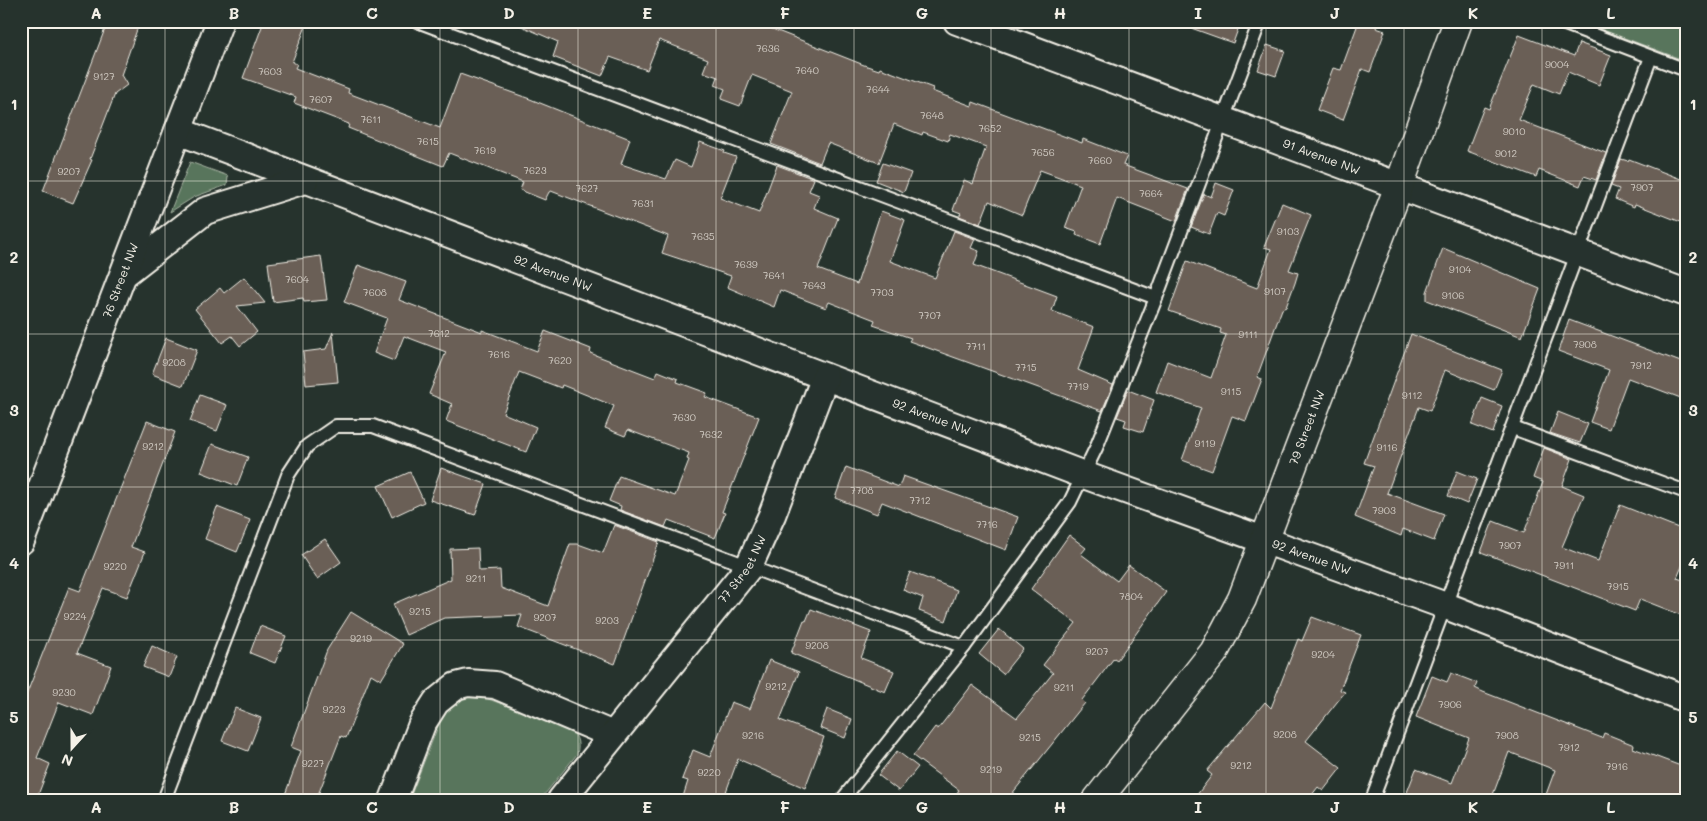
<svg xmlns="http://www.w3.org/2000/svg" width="1707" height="821" font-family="Mali,sans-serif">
<rect width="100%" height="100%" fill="#26332d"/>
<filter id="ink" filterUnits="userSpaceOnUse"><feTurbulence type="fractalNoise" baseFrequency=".02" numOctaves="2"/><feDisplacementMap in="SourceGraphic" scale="10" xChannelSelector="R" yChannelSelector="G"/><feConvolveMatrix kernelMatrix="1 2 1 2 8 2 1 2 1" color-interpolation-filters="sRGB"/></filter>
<g filter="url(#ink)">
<g fill="#59755c" stroke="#a6b3a2">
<polygon points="1579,21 1686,21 1686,61"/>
<polygon points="190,162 228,176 227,185 194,197 170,212"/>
<path d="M474,694L567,727C577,734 580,742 577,754L540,800H409L444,711L452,701Z"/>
</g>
<g fill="#6b5f57" stroke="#f4f1e8">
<polygon points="108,21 140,21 121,75 127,85 115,94 90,159 92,160 73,203 43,191"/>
<polygon points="264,21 308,21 292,62 297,64 295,68 349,89 348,93 440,128 460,74 530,99 630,139 621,164 666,179 675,160 691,167 700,142 725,151 724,153 736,157 720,198 759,213 777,165 814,179 809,191 819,195 814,208 838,218 818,269 857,284 881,211 905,220 890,261 935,278 954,231 975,239 971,248 979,251 974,265 1057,296 1052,311 1094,327 1078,370 1113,385 1102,411 909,341 911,338 873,325 875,320 829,302 826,308 780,290 774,307 727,287 731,276 662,253 668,236 551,191 549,192 545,200 520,190 523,182 449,153 443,166 348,128 349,124 294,103 296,97 243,78"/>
<polygon points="510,21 752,21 864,65 879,70 880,68 933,88 932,91 972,106 973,102 1082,143 1083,139 1127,156 1123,165 1188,189 1176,221 1117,198 1100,244 1076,235 1077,232 1065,228 1081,185 1040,170 1022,215 989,201 980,224 959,216 961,213 953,210 964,180 973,184 986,147 950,134 948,141 923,132 922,135 894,124 879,163 828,143 820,163 771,144 792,91 752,75 740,106 721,99 725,89 715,85 718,77 703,72 708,59 659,40 647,70 610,57 602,76 553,57 558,42"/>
<polygon points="1181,21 1241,21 1233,43 1180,24"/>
<polygon points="1359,21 1378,21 1376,28 1385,31 1370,72 1362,69 1343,120 1317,110 1333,68 1341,70"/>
<polygon points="1519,35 1574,56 1579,43 1611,55 1599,85 1568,72 1559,94 1534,84 1519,120 1606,153 1596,180 1584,176 1580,186 1539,170 1536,177 1467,151 1484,107 1489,109"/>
<polygon points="1267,45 1285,51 1276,76 1258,70"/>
<polygon points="1621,159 1628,161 1629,159 1686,181 1686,224 1635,204 1634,207 1615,199 1619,189 1611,186"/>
<polygon points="883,163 911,173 904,192 876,181"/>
<polygon points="1216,183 1234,190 1224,216 1217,213 1209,234 1191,227 1204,194 1211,197"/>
<polygon points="1282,203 1311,215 1289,270 1298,273 1295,283 1286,307 1282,309 1257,377 1262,379 1246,421 1232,416 1212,471 1182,460 1201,408 1156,392 1167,361 1211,378 1226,335 1220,333 1221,329 1169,311 1187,261 1257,288 1271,249 1264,247"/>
<polygon points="1443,248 1540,289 1522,337 1427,300 1427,292"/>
<polygon points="321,256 327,300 304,302 303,298 273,302 268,263"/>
<polygon points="358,265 406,282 399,300 482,332 482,330 537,351 545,331 591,349 590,353 655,378 658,371 678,379 677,382 707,393 705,397 759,417 722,512 725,513 715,538 668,520 665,527 620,510 621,506 609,501 619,476 675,496 689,460 687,459 689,453 628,430 625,436 605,428 614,406 562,385 561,388 519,372 503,413 536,427 526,452 446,421 452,404 429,394 446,352 404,336 394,361 374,353 387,318 344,302"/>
<polygon points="244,277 265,303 237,306 257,332 240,346 232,336 222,343 195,309 220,288 224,293"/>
<polygon points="1569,320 1686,364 1686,400 1628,378 1609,429 1590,422 1609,370 1558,351"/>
<polygon points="333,332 338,382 306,385 303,352 326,349"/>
<polygon points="1411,334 1502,370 1494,390 1445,370 1430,411 1419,407 1387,493 1444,514 1434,541 1403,529 1401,536 1355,517 1374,466 1364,463"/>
<polygon points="166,338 197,350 183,386 152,374"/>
<polygon points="1128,390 1154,400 1143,432 1124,426 1126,420 1117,417"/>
<polygon points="200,395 227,405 217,431 190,421"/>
<polygon points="1482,398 1502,406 1493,433 1472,425"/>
<polygon points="1558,412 1588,424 1580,443 1550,433"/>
<polygon points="147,421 175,432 131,547 145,552 127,597 103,588 77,653 111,666 93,715 59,702 37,758 50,764 36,800 21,800 21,708 69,587 80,591"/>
<polygon points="212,444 248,457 237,486 201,472"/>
<polygon points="1544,448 1572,459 1562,486 1584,495 1562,547 1598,561 1620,505 1686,531 1686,557 1677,578 1686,581 1686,617 1640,599 1635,611 1481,552 1493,521 1524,533 1543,482 1533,478"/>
<polygon points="846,467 899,487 903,476 1018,517 1006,550 882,502 877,514 835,498"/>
<polygon points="441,468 486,484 475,515 430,500"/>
<polygon points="1457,471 1477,479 1467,504 1448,496"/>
<polygon points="410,472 424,502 392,517 378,486"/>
<polygon points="217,507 250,520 237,552 205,539"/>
<polygon points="614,525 659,542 615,664 518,627 522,615 444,618 406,635 393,604 451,579 450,549 478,548 479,571 500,570 501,588 548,606 570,544 578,544 603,553"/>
<polygon points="1069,535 1086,548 1081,554 1117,581 1129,565 1166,592 1117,660 1114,658 1082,700 1085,703 1007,800 952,800 959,790 913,756 935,727 938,729 972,685 1017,718 1053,673 1043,665 1076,623 1031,589"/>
<polygon points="325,539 341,562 317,579 301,555"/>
<polygon points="910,572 957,590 946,621 919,611 923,598 903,590"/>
<polygon points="811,609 871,632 861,658 894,671 885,692 791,653 804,620 806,621"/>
<polygon points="351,612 403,644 381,680 371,674 346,738 341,736 316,800 283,800 301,751 291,747 327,650"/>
<polygon points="1312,617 1361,635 1340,690 1345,692 1306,741 1341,768 1323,791 1318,787 1308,800 1193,800 1212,775 1207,771 1265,702 1271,708 1298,639 1302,641"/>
<polygon points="260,626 286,636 275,663 250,653"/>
<polygon points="999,629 1023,649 1003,674 979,654"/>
<polygon points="152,646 177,657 169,677 143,667"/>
<polygon points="769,660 799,672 780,720 824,737 805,788 738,759 723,800 682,800 688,781 682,779 693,750 710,757 731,702 750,709"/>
<polygon points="1451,673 1477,683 1475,688 1483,692 1602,738 1604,733 1634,745 1633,748 1686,768 1686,800 1544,800 1555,770 1509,752 1491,800 1404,800 1416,769 1452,783 1469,738 1416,717 1432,676 1447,682"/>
<polygon points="235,708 261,718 248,751 222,741"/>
<polygon points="827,709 852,719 845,738 820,728"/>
<polygon points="897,751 918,767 899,791 878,775"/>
</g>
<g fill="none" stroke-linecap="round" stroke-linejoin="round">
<defs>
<g id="lane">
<polyline points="417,21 1156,298"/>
<polyline points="1557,21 1686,70"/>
<polyline points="1513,428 1686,492"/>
<polyline points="164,800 288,475 307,446 336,426 373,426 964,647"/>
<polyline points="842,800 964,647 1070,502 1096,448 1156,298 1260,21"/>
<polyline points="1372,800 1651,57"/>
</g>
<g id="street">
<path id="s1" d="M957,21L1686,293"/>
<path id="s2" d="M178,131L1084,475L1446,606L1686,699"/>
<polyline points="124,274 205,211 305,180"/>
<path id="s3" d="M21,541L220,21"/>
<polyline points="393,800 422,724 436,702 456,686 468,683 495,685 613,735"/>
<path id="s4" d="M561,800L748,568L772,515L825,377"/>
</g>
<g id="secondary">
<path id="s5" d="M1097,800L1214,652L1242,599L1399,186L1458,21"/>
</g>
</defs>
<use href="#lane" stroke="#f4f1e8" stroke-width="16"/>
<use href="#street" stroke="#f4f1e8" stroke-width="30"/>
<use href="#secondary" stroke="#f4f1e8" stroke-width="31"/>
<use href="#lane" stroke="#26332d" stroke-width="12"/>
<use href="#street" stroke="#26332d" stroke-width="26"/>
<use href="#secondary" stroke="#26332d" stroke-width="28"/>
</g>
</g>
<path fill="none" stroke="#f4f1e8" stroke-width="1" stroke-opacity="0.55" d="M165,21V800M303,21V800M440,21V800M578,21V800M716,21V800M854,21V800M991,21V800M1129,21V800M1266,21V800M1404,21V800M1542,21V800M21,181H1686M21,334H1686M21,487H1686M21,640H1686"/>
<g text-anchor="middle" stroke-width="4.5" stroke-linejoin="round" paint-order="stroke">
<g font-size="10" fill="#d2ccc4">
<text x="768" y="52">7636</text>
<text x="1557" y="68">9004</text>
<text x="807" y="74">7640</text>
<text x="270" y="75">7603</text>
<text x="104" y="80">9127</text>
<text x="878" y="93">7644</text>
<text x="321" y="103">7607</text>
<text x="932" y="119">7648</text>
<text x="371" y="123">7611</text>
<text x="990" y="132">7652</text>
<text x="1514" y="135">9010</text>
<text x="428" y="145">7615</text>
<text x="485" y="154">7619</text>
<text x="1043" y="156">7656</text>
<text x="1506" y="157">9012</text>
<text x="1100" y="164">7660</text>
<text x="535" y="174">7623</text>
<text x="69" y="175">9207</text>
<text x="1642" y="191">7907</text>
<text x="587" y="192">7627</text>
<text x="1151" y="197">7664</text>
<text x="643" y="207">7631</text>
<text x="1288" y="235">9103</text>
<text x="703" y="240">7635</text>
<text x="746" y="268">7639</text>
<text x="1460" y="273">9104</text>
<text x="774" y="279">7641</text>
<text x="297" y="283">7604</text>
<text x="814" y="289">7643</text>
<text x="1275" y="295">9107</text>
<text x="375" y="296">7608</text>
<text x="882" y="296">7703</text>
<text x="1453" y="299">9106</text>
<text x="930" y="319">7707</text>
<text x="439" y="337">7612</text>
<text x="1248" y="338">9111</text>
<text x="1585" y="348">7908</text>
<text x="976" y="350">7711</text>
<text x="499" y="358">7616</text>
<text x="560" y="364">7620</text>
<text x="174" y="366">9208</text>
<text x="1641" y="369">7912</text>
<text x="1026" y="371">7715</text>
<text x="1078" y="390">7719</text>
<text x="1231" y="395">9115</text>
<text x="1412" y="399">9112</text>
<text x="684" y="421">7630</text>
<text x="711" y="438">7632</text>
<text x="1205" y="447">9119</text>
<text x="153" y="450">9212</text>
<text x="1387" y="451">9116</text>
<text x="862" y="494">7708</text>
<text x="920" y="504">7712</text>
<text x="1384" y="514">7903</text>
<text x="987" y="528">7716</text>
<text x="1510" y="549">7907</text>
<text x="1564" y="569">7911</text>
<text x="115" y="570">9220</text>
<text x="476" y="582">9211</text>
<text x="1618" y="590">7915</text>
<text x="1131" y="600">7804</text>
<text x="420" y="615">9215</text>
<text x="75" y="620">9224</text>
<text x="545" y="621">9207</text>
<text x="607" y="624">9203</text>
<text x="361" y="642">9219</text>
<text x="817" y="649">9208</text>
<text x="1097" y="655">9207</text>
<text x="1323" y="658">9204</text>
<text x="776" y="690">9212</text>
<text x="1064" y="691">9211</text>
<text x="64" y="696">9230</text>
<text x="1450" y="708">7906</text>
<text x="334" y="713">9223</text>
<text x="1285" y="738">9208</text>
<text x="753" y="739">9216</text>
<text x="1507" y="739">7908</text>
<text x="1030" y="741">9215</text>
<text x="1569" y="751">7912</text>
<text x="313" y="767">9227</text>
<text x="1241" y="769">9212</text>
<text x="1617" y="770">7916</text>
<text x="991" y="773">9219</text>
<text x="709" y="776">9220</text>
</g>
<g font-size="12" fill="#f4f1e8" stroke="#26332d">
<text dy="4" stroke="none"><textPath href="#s1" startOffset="389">91 Avenue NW</textPath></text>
<text dy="4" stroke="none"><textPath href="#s2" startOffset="401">92 Avenue NW</textPath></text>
<text dy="4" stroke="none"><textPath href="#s3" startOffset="279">76 Street NW</textPath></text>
<text dy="4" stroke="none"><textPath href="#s2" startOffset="806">92 Avenue NW</textPath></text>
<text dy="4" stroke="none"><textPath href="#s5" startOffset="432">79 Street NW</textPath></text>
<text dy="4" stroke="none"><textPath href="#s2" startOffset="1211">92 Avenue NW</textPath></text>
<text dy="4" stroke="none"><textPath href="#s4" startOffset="294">77 Street NW</textPath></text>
</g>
</g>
<rect width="1707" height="821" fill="none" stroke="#26332d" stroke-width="55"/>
<g transform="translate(72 748) rotate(201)" stroke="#26332d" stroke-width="4" paint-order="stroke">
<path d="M0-4L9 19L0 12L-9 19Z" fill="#f4f1e8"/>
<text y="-8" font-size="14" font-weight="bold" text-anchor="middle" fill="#f4f1e8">N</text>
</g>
<rect x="28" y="28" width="1652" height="766" fill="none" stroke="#f4f1e8" stroke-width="2"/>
<g font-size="16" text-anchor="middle" font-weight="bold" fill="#f4f1e8">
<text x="96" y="19">A</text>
<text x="234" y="19">B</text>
<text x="372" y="19">C</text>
<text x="509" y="19">D</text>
<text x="647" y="19">E</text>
<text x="785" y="19">F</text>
<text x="922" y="19">G</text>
<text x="1060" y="19">H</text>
<text x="1198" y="19">I</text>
<text x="1335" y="19">J</text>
<text x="1473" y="19">K</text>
<text x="1611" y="19">L</text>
<text x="14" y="110">1</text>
<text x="1693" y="110">1</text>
<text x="14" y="263">2</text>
<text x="1693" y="263">2</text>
<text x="14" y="416">3</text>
<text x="1693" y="416">3</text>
<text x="14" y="569">4</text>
<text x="1693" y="569">4</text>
<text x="14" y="723">5</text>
<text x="1693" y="723">5</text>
<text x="96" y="813">A</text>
<text x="234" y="813">B</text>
<text x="372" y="813">C</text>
<text x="509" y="813">D</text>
<text x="647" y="813">E</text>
<text x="785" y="813">F</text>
<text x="922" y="813">G</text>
<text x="1060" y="813">H</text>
<text x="1198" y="813">I</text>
<text x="1335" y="813">J</text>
<text x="1473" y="813">K</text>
<text x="1611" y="813">L</text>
</g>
</svg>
